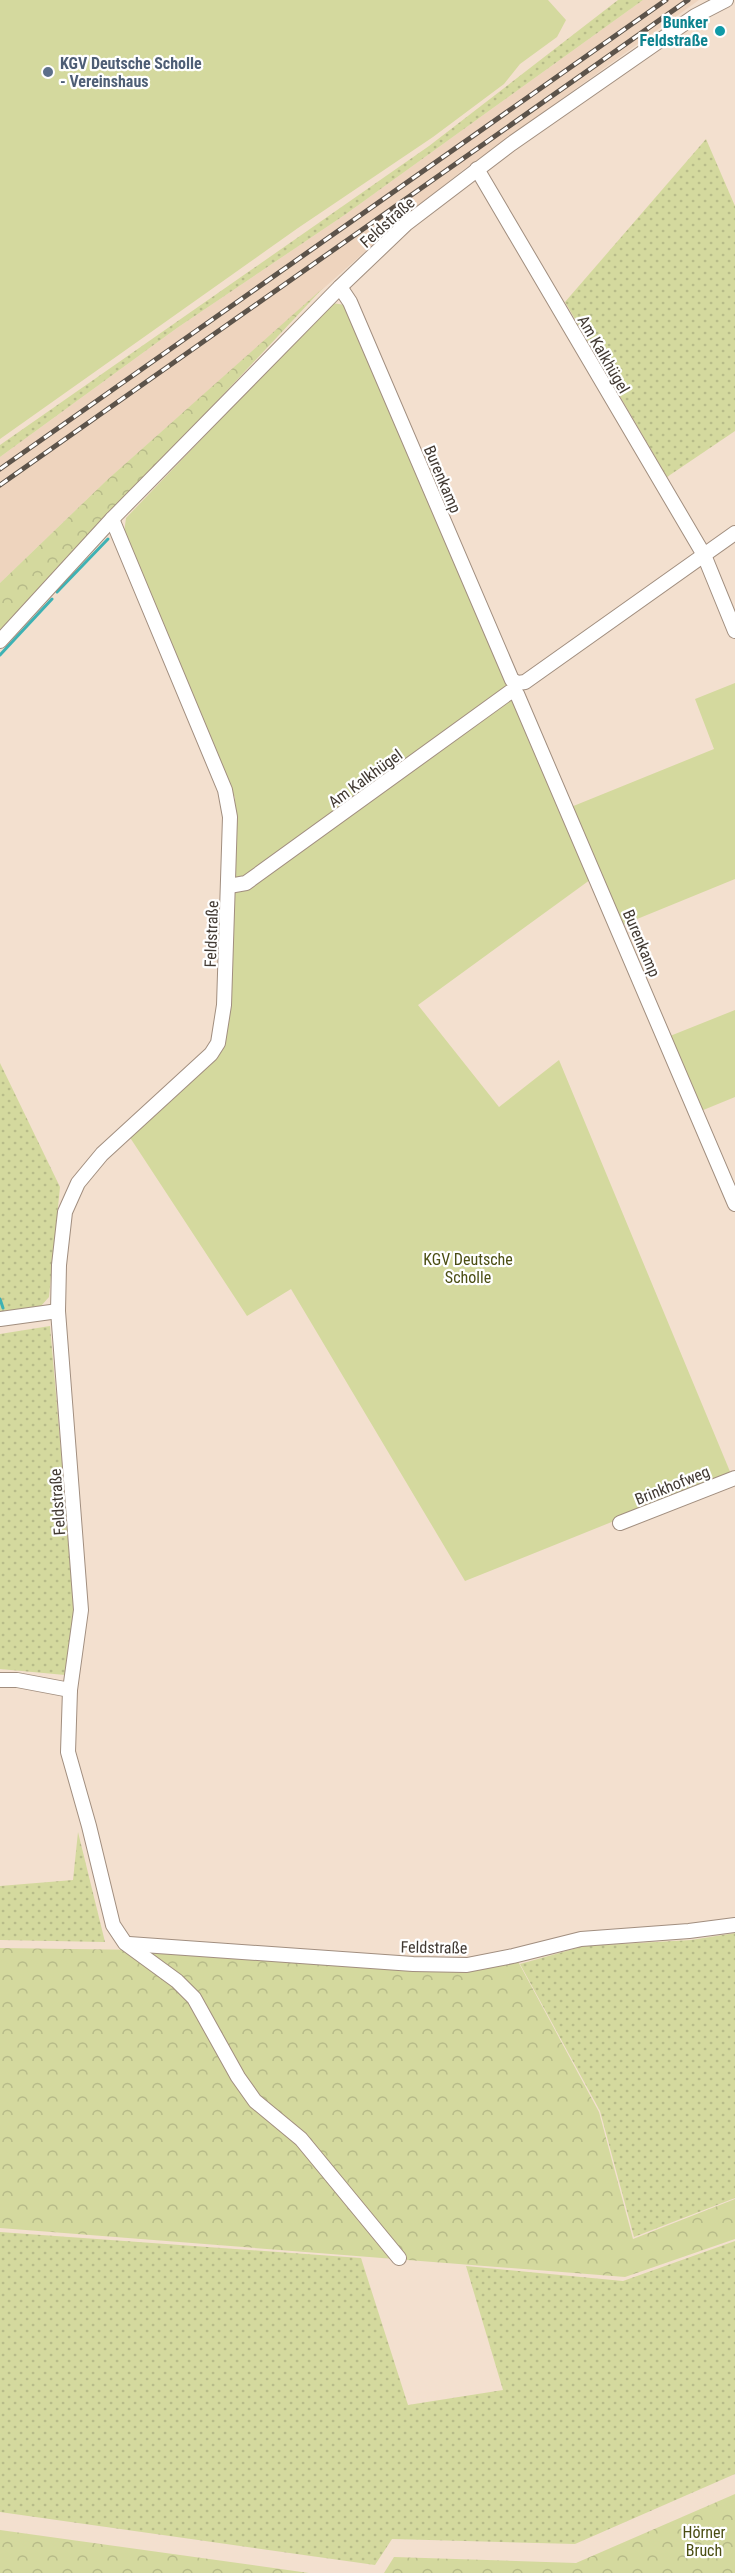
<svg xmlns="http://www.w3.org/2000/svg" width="735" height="2573" font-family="'Roboto Condensed',sans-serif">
<defs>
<pattern id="grass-dots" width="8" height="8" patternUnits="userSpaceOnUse" patternTransform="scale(1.5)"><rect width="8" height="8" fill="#d4d99e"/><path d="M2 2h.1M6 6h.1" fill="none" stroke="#b7bb89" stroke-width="1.8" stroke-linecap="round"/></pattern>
<pattern id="forest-crowns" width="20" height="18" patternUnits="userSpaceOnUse" patternTransform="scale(1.5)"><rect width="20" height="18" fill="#d4d99e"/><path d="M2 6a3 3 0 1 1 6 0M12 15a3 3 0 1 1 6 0" fill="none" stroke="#b7bb89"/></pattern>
</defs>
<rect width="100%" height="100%" fill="#f3e0cf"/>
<polygon fill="#eed4be" points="643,0 699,0 463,170 403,218 107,480 0,583 0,457 177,328 346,214"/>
<g fill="url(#grass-dots)">
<polygon points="618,0 643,0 346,214 177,328 0,457 0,445 429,146"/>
<polygon points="706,139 735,206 735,431 667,477 565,302"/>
<polygon points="0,1063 60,1187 49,1297 41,1306 0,1314"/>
<polygon points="50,1326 75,1610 65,1675 0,1669 0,1334"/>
<polygon points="78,1832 105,1942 0,1940 0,1886 73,1880"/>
<polygon points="735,1933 735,2198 634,2237 600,2111 520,1964 584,1946 691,1940"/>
<polygon points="0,2232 361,2258 408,2405 503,2390 466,2266 623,2281 735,2241 735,2474 575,2544 392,2539 375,2565 0,2512"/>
</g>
<g fill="url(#forest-crowns)">
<polygon points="323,288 0,633 0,583 107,480"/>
<polygon points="0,1948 146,1950 457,1962 514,1954 599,2112 633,2239 735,2199 735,2239 625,2277 0,2228"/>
<polygon points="735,2494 735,2573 384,2573 394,2557 576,2563"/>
<polygon points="0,2530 309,2573 0,2573"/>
</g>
<g fill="#d4d99e">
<polygon points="0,0 548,0 566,20 557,37 520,64 504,84 433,137 298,228 0,439"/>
<polygon points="332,303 345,305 571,807 714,749 695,699 735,683 735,879 620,926 670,1036 735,1010 735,1097 696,1113 594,877 418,1005 499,1107 559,1060 731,1474 465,1581 291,1289 247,1316 129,1136 226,1044 229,869 235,798 124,533 126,518"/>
</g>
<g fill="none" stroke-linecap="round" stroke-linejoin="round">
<g stroke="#3eb2b4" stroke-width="3">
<polyline points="57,592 108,539"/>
<polyline points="0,655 52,599"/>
<polyline points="0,1299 3,1308"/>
</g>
<defs>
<g id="minor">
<polyline points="477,169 704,555 735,631"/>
<polyline points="340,287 350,302 512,680 518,683 525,682 735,533"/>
<polyline points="112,519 225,790 230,817 224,1005 218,1043 211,1054 102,1154 78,1183 65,1212 59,1265 58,1311 81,1610 70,1690 68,1752 89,1826 113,1925 125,1943 177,1981 194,1998 238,2077 255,2101 301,2139 399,2258"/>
<polyline points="0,641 112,519 340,287 406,224 511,144 695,16 726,0"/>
<polyline points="229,886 246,883 510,692 517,694 735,1204"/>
<polyline points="0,1319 58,1311"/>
<polyline points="620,1523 735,1478"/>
<polyline points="0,1680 17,1680 70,1690"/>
<polyline points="129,1944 413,1964 467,1965 513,1956 581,1939 689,1931 735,1925"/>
</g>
</defs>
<use href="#minor" stroke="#a18e7f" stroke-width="16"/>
<use href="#minor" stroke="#fff" stroke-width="14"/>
<defs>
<g id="rail">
<polyline points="0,469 666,0"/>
<polyline points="0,485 688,0"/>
</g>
</defs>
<use href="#rail" stroke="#5c534a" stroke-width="5"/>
<use href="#rail" stroke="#fff" stroke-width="3" stroke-dasharray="9" stroke-linecap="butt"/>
</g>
<circle fill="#0f9aa8" stroke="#fff" stroke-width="2" cx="720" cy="31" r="6"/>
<circle fill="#5c6f8a" stroke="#fff" stroke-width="2" cx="48" cy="72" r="6"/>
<g text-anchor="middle" stroke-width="4.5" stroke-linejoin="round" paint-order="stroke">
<g font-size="16" font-weight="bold" fill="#0d838f" stroke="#fff" text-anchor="end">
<text x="708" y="28">Bunker<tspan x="708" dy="18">Feldstraße</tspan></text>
</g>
<g font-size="16" font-weight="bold" fill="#4e5e75" stroke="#fff" text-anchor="start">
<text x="60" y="69">KGV Deutsche Scholle<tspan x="60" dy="18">- Vereinshaus</tspan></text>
</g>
<g font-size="16" fill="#413932" stroke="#fff">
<text transform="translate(387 222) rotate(-42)" y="6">Feldstraße</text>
<text transform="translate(604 354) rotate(60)" y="6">Am Kalkhügel</text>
<text transform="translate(443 479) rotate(67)" y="6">Burenkamp</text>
<text transform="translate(365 778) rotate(-36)" y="6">Am Kalkhügel</text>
<text transform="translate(211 934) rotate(-88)" y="6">Feldstraße</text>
<text transform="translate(642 943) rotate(67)" y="6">Burenkamp</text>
<text transform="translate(672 1485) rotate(-22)" y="6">Brinkhofweg</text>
<text transform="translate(57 1502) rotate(-94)" y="6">Feldstraße</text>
<text transform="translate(434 1947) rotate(1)" y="6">Feldstraße</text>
</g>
<g font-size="16" fill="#4b4e13" stroke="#fff">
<text x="468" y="1265">KGV Deutsche<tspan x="468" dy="18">Scholle</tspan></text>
<text x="704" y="2538">Hörner<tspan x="704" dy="18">Bruch</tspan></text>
</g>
</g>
</svg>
